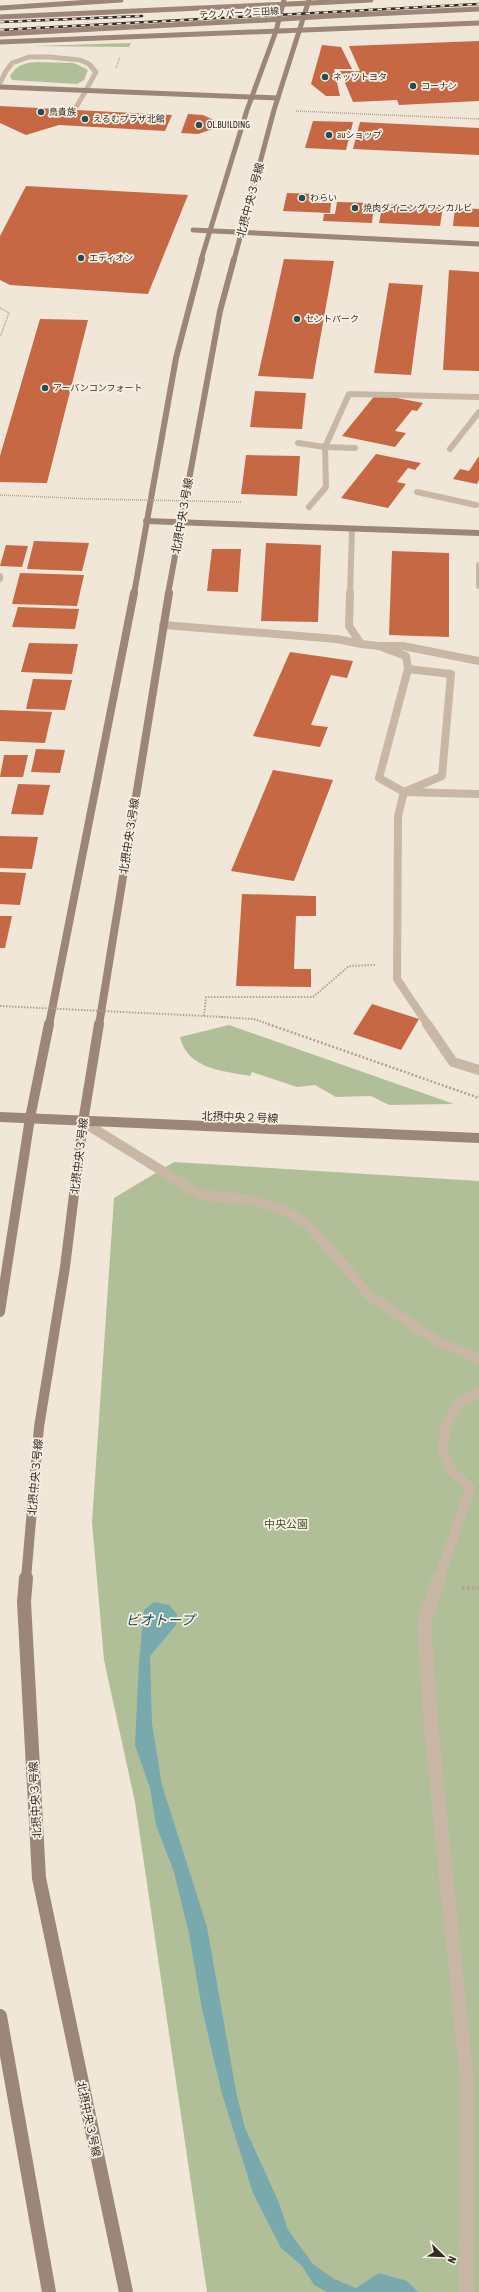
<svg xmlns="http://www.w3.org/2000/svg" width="479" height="2292" font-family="'Asap Condensed','Noto Sans JP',sans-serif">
<rect width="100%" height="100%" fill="#f1e7d9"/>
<g fill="#b1bf99">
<polygon points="131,43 129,47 34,46"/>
<path d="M36,62L74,63L88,70L84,80L77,84L12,80L10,76C17,65 24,63 36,62Z"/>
<path d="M229,1025L454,1104L389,1105L371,1096L336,1097L315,1085L297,1087L252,1072L250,1076C223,1071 187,1069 180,1037Z"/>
<polygon points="174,1162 479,1181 479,2292 207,2292 135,1802 104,1660 92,1522 114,1198"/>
</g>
<polygon fill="#78a9ad" points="154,1602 169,1605 177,1614 176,1625 150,1656 152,1724 162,1785 207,1927 236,2091 245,2128 279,2203 288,2230 313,2264 334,2279 356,2288 379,2273 407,2281 418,2292 327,2292 314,2285 302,2266 281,2248 253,2193 222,2094 202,2009 189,1934 174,1872 156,1825 150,1788 135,1745 139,1662 144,1610"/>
<g fill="#c56843">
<polygon points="479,41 479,101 399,105 397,100 353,102 340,71 360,71 349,46"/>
<polygon points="322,45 341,47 352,69 334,69 340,96 326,96 311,84"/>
<polygon points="0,106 172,115 165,131 59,125 26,135 0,123"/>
<polygon points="188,114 203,115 216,121 213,129 198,134 181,133"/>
<polygon points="313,121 353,122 346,150 305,148"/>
<polygon points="360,122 479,128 479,155 353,149"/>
<polygon points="26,186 188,195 148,294 10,285 0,280 0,236"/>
<polygon points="287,193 319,194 317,203 331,203 330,213 283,211"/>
<polygon points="337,202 374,203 372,223 323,221 324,214 335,214"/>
<polygon points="383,204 443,207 440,226 379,223"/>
<polygon points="455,208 479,209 479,227 453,226"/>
<polygon points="284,259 334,261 313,379 258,376"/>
<polygon points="449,270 479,272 479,371 443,370"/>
<polygon points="389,283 423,285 411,375 374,373"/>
<polygon points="40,319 88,320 47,483 0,482 0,456"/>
<polygon points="255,391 306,393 302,429 250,427"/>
<polygon points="376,394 423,403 417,411 412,410 395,431 406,433 395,447 342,436"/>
<polygon points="376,454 421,463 415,470 408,468 397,482 406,484 388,508 341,498"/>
<polygon points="246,455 300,456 297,496 241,494"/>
<polygon points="479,456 479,480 477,484 453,479 460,469 469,471"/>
<polygon points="34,541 89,543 82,571 27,569"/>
<polygon points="266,543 321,545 318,622 261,621"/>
<polygon points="6,545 28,546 22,567 0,566"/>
<polygon points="212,549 241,549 238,592 207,591"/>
<polygon points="392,551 449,553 449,637 389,635"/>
<polygon points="20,573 84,575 77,606 12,604"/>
<polygon points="18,607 79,609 75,629 12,627"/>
<polygon points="29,643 78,644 72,674 21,672"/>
<polygon points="290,652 353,661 347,678 331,675 311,725 328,727 320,747 253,736"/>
<polygon points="33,679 72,680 65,710 26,709"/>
<polygon points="0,710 52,712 45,743 0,741"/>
<polygon points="36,749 65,750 60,773 31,772"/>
<polygon points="4,755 28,755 23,777 0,777"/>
<polygon points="273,770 333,780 294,881 231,871"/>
<polygon points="18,784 50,785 43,815 11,814"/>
<polygon points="0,836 38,837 32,869 0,868"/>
<polygon points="0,872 26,873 20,905 0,904"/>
<polygon points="242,894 316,896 316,916 296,916 294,969 311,969 311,987 236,986"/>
<polygon points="0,916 12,916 5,948 0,948"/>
<polygon points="372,1004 419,1019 401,1050 353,1034"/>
</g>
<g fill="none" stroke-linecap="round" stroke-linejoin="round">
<g stroke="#b4a190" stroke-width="1.5" stroke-dasharray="1 1" stroke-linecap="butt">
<polyline points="116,68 120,57"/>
<polyline points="296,111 479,119"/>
<polyline points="0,308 9,313 0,337"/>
<polyline points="0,495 92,499"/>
</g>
<g stroke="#b4a190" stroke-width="2" stroke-dasharray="1.5 1.5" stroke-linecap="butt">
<polyline points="204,1016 206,997 313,997 349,966 375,965"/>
<polyline points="221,1017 254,1019 271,1025"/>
</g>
<polyline stroke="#b4a190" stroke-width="2.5" stroke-dasharray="2 2" stroke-linecap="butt" points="268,1024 479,1098"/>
<polyline stroke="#b4a190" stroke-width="3.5" stroke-dasharray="2.5 2.5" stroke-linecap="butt" points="462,1588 479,1588"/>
<polyline stroke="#c9b7a5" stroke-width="5" points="0,83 6,71 12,63 29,57 50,57 80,60 89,64 96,72 85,92"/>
<g stroke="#c9b7a5" stroke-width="6">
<polyline points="298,443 325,447 355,448"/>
<polyline points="450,449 479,412"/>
<polyline points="417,492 476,505"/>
<polyline points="309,507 326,487 325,447 349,394 479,397"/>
<polyline points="479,565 479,586"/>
</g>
<polyline stroke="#c9b7a5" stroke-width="8" points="379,646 403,646 479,661"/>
<polyline stroke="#c9b7a5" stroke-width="5" points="75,109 85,92"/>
<g stroke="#c9b7a5" stroke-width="6">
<polyline points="0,576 0,579"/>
<polyline points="350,594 352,529"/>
</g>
<g stroke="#c9b7a5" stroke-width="8">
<polyline points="350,593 349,626 361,644 379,646 406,656 408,669 451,674 442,776 404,792 398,816 397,979 428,1025"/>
<polyline points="163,625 337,639 361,644"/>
<polyline points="408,669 379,778 404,792 479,794"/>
</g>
<g stroke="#c9b7a5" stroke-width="10">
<polyline points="427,1024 453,1062 479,1070"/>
<polyline points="83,1122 201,1195 250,1200 281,1209 307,1223 370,1296 435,1340 479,1359"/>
<polyline points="439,1579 470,1488 451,1471 442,1449 446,1426 459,1402 479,1393"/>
</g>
<polyline stroke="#c9b7a5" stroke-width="14" points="439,1578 424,1623 432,1736 467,2081 466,2292"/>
<g stroke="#9c8677" stroke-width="5">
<polyline points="331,2 371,0"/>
<polyline points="0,8 121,0"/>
<polyline points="330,16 479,9"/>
<polyline points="0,17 268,5"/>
<polyline points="0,34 266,20"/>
<polyline points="0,42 479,23"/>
<polyline points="0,87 278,98"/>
<polyline points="193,230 479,244"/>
<polyline points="201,260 247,110 276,31 284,0"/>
<polyline points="234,260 274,110 309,0"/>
</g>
<g stroke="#9c8677" stroke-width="6">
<polyline points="146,521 479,533"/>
<polyline points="134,594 176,358 202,259"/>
<polyline points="168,594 220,311 234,259"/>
</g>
<g stroke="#9c8677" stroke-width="8">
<polyline points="49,1025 134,593"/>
<polyline points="99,1025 169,593"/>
</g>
<g stroke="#9c8677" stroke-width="10">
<polyline points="0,1117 479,1138"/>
<polyline points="0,1312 30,1118 49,1024"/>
<polyline points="26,1579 39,1427 65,1267 83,1122 99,1024"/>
</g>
<g stroke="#9c8677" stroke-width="14">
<polyline points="26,1578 24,1602 39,1878 126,2292"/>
<polyline points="0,2016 49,2292"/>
</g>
<defs>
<g id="rail">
<polyline points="0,22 142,16"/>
<polyline points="0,30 479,4"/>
</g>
</defs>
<use href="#rail" stroke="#342b26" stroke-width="2.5"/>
<use href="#rail" stroke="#f9f1e5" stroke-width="1.5" stroke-dasharray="4.5" stroke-linecap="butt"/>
<polyline stroke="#b4a190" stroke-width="1.5" stroke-dasharray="1 1" stroke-linecap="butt" points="92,499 242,502"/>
<polyline stroke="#b4a190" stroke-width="2" stroke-dasharray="1.5 1.5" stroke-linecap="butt" points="0,1006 224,1017"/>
<g stroke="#9c8677" stroke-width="5">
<polyline points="268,5 331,2"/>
<polyline points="266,20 330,16"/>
</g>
</g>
<g fill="#1d4f55" stroke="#f9f1e5" stroke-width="1.5">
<circle cx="325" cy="77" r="4"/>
<circle cx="413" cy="86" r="4"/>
<circle cx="41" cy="112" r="4"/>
<circle cx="85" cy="119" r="4"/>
<circle cx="199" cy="125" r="4"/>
<circle cx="329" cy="135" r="4"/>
<circle cx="302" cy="198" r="4"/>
<circle cx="355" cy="208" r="4"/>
<circle cx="81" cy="258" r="4"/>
<circle cx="297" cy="319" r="4"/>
<circle cx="45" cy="388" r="4"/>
</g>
<g text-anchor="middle" stroke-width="3.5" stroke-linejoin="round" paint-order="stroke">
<g font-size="9" fill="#342b26" stroke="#f9f1e5">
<text transform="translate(239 13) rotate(-3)" y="3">テクノパーク三田線</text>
</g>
<g font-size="9" fill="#342b26" stroke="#f9f1e5" text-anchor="start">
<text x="333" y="80">ネッツトヨタ</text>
<text x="421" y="89">コーナン</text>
<text x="49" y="115">鳥貴族</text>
<text x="93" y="122">えるむプラザ北館</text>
<text x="207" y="128">OL.BUILDING</text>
<text x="337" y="138">auショップ</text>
<text x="310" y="201">わらい</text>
<text x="363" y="211">焼肉ダイニング ワンカルビ</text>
<text x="89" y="261">エディオン</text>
<text x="305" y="322">セントパーク</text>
<text x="53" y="391">アーバンコンフォート</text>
</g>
<g font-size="11" fill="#342b26" stroke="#f9f1e5">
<text transform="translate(250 200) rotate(-75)" y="4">北摂中央３号線</text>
<text transform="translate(182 516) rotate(-80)" y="4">北摂中央３号線</text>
<text transform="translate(129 836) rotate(-81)" y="4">北摂中央３号線</text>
<text transform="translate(240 1117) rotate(2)" y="4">北摂中央２号線</text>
<text transform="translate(79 1156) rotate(-83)" y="4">北摂中央３号線</text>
<text transform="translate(35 1477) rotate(-85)" y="4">北摂中央３号線</text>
<text transform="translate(35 1800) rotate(-93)" y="4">北摂中央３号線</text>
<text transform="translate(89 2119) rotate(78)" y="4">北摂中央３号線</text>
</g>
<g font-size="11" fill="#42522b" stroke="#f9f1e5">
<text x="286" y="1528">中央公園</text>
</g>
<g font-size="14" font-style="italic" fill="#1d4f55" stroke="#f9f1e5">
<text x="160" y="1625">ビオトープ</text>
</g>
</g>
<g transform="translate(443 2256) rotate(113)" stroke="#f9f1e5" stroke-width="3" paint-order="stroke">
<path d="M0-3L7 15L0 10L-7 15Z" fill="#342b26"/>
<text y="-6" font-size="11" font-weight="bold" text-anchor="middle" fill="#342b26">N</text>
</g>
</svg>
